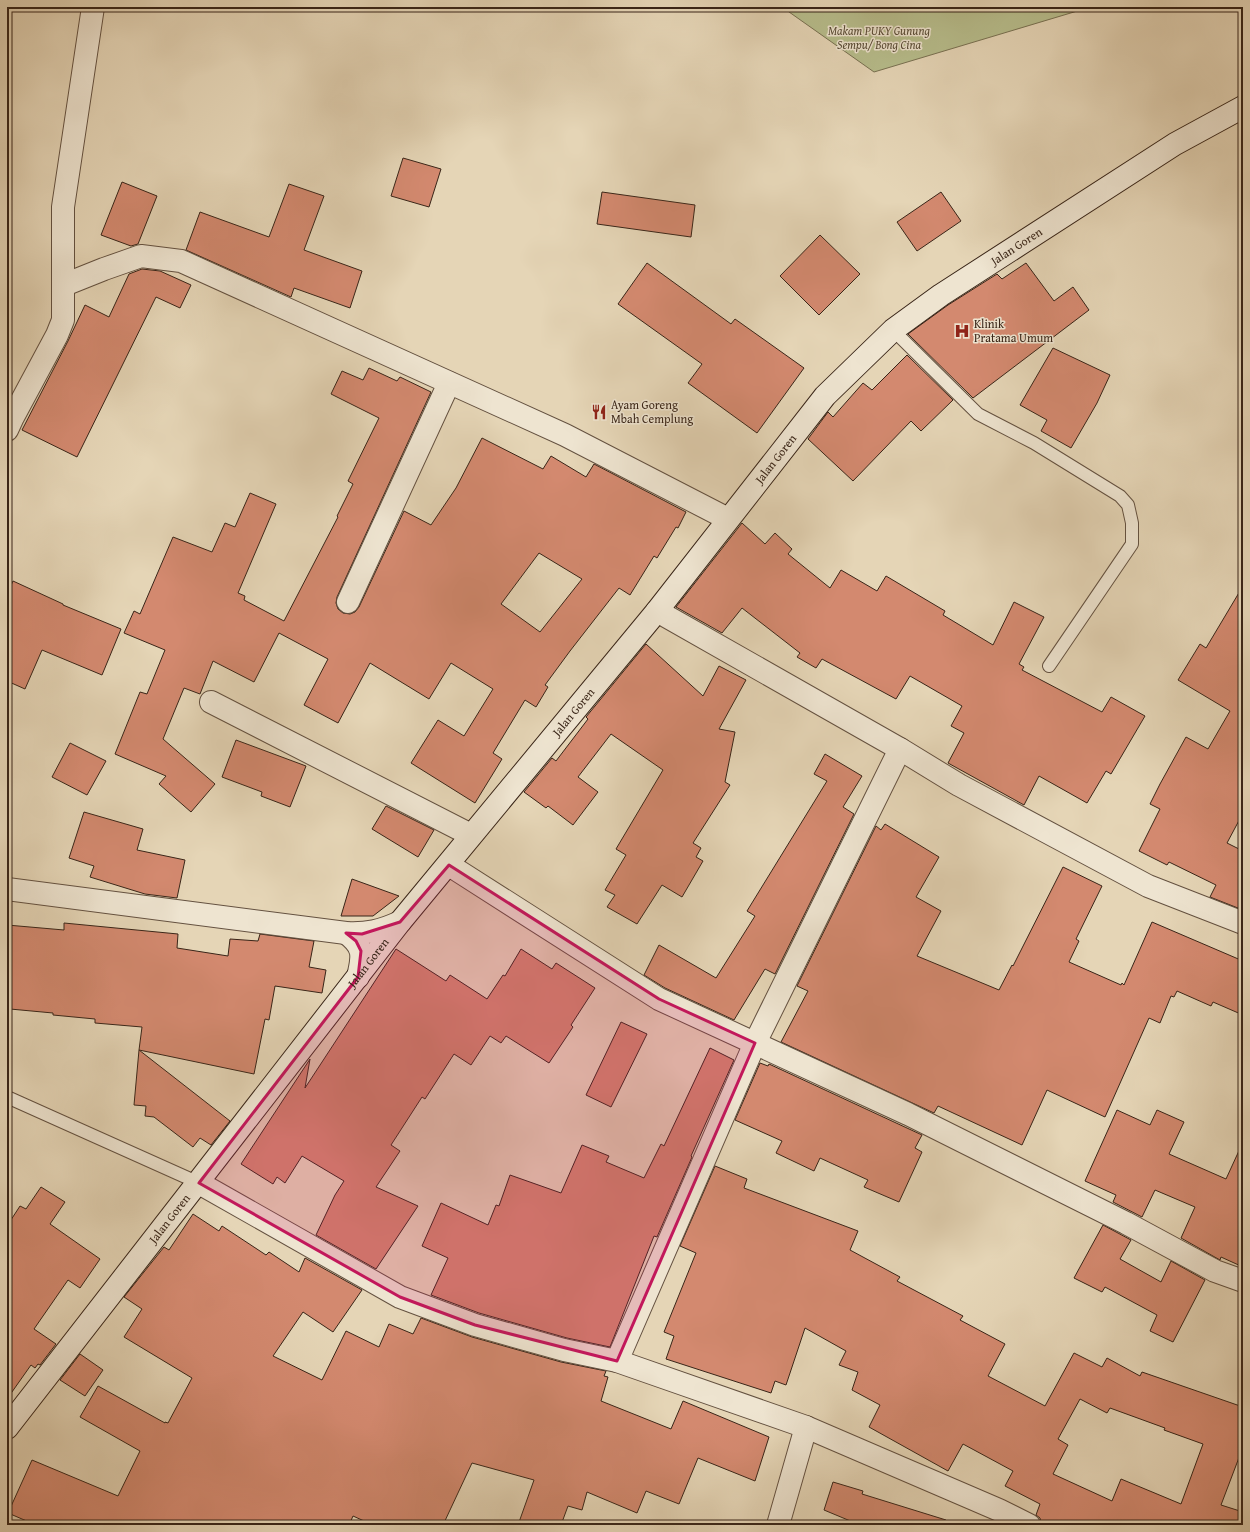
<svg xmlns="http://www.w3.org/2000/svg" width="1250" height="1532" font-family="'Gentium Book Plus',serif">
<rect width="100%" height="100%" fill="#e5d5b6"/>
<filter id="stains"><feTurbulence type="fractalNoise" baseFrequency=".005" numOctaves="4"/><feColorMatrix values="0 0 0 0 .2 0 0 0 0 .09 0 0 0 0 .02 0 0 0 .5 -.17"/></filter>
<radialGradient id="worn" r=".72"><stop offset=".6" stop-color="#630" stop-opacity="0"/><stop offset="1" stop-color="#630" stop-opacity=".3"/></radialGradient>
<polygon fill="#b7bd8c" stroke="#787152" points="782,7 1084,7 1084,9 874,72"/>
<g fill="#d3896f" stroke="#392518" fill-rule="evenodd">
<polygon points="403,158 441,169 429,207 391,196"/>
<polygon points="122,182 157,196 138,244 131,246 101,235"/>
<polygon points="289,184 324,196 304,250 362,271 350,308 294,288 291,297 186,250 200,212 269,237"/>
<polygon points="602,192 695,205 691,237 597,224"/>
<polygon points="941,192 961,221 917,251 897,222"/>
<polygon points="820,235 860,274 819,315 780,276"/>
<polygon points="647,263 731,324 735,319 804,368 757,433 688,383 702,364 618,304"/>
<polygon points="1026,263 1054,301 1073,287 1089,310 973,398 908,334 948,305 997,274 1002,279"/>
<polygon points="142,269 160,271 191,285 180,308 156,297 77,457 22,430 68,341 85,305 109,317 129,274"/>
<polygon points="1053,348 1110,375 1097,403 1071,448 1041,431 1047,420 1020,405"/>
<polygon points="907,355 953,400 921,431 911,421 853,481 808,439 828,412 833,417 863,383 872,390"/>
<path d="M369,368L397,381L400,377L431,392L337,597L336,603L338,609L343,613L350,614L355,612L359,607L404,511L431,525L456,488L482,438L543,469L551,456L586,477L594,464L686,512L678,528L676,527L657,558L654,556L630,595L619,588L570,651L545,685L548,687L536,707L525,700L493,753L502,759L475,803L411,763L438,720L464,736L493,689L451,663L429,699L370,663L338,723L304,705L328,659L279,633L254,682L213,661L200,694L184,688L163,739L215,784L191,812L159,784L166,776L115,754L140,692L147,694L165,650L124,633L134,611L140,614L173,537L212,552L225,523L235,527L250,493L276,504L238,593L245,596L244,600L284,621L338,517L337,516L353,484L348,481L379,418L331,394L342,371L363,380ZM539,553L582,579L540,632L501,604Z"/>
<polygon points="742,523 765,544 775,533 792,549 788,554 830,588 841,570 877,591 886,576 945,611 943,615 993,645 1014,602 1044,617 1019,664 1024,667 1022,670 1102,712 1111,697 1145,716 1111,774 1106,771 1087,803 1039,776 1024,805 948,763 964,733 951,726 962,706 910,676 896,699 822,659 816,668 797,657 800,653 742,608 722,633 676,607"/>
<polygon points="13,581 63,604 63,605 121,629 102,675 42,650 25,689 7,681 7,594"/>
<polygon points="1243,586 1243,813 1227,843 1243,851 1243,910 1210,897 1216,885 1169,862 1167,865 1139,851 1160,809 1150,804 1160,784 1186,737 1208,749 1230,711 1178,680 1200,644 1206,648"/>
<polygon points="646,644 703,696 719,666 746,680 719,729 735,732 725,782 730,785 693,843 701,848 696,857 703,861 682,897 662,885 637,924 607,907 615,895 605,890 626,855 616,849 663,770 611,734 578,777 598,792 573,825 548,806 546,808 524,792 552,758 556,761 588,719 586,717"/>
<polygon points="236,740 306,766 290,807 261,796 262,792 222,777"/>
<polygon points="70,743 106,761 87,795 52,777"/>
<polygon points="825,754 862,776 843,807 854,814 775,974 765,969 734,1020 665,988 644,975 659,945 716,978 755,916 747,911 827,781 814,774"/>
<polygon points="386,806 434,830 418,857 372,829"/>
<polygon points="84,812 143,829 137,850 185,860 177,898 145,894 90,877 94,866 69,858"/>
<polygon points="885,824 939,857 916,897 941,911 917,956 999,990 1012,965 1013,966 1063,867 1102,886 1076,939 1079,941 1069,962 1121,985 1122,983 1124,985 1152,922 1243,961 1243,1015 1213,1002 1211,1006 1177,991 1174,997 1171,996 1160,1023 1149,1018 1105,1117 1047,1090 1022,1145 938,1106 934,1113 781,1042 808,991 797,986 876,826 881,830"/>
<polygon points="352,879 399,896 373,916 341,916"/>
<polygon points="64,923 178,934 177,948 228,956 230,939 258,941 260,934 314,941 309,967 326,970 322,993 275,986 269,1020 265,1019 254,1074 139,1050 142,1027 95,1023 95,1019 53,1015 53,1013 10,1009 10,1007 7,1007 7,925 64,930"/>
<polygon points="396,949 446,981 450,975 487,999 503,975 505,976 521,949 552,969 556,963 595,988 571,1025 573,1027 549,1063 506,1036 501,1043 490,1036 471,1065 454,1054 425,1099 422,1097 391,1145 400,1151 376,1187 418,1206 376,1269 316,1235 335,1195 344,1181 302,1156 285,1183 277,1177 273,1184 241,1164 310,1059 305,1088"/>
<polygon points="621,1022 647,1034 611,1107 586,1095"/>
<polygon points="710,1048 734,1060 691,1156 692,1157 657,1237 654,1236 610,1347 567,1338 479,1313 431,1295 448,1258 422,1246 441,1203 488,1225 496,1205 499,1206 510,1175 561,1193 582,1145 609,1156 606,1162 644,1178 661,1144 664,1146"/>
<polygon points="139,1050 230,1121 211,1145 200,1138 193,1147 154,1117 145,1116 146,1106 134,1105"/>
<polygon points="760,1063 768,1066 769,1064 922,1135 915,1148 922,1152 899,1202 864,1187 868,1180 820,1158 814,1171 776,1153 782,1141 735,1120"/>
<polygon points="1117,1110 1150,1125 1157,1110 1184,1122 1169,1154 1226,1179 1243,1142 1243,1267 1221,1257 1220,1260 1181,1238 1195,1207 1155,1190 1142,1217 1113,1202 1116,1195 1085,1181"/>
<path d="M715,1166L747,1179L744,1188L858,1231L850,1250L900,1277L897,1281L963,1316L960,1320L1005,1344L988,1376L1045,1406L1074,1353L1102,1367L1107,1358L1140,1376L1142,1372L1243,1407V1447L1221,1505L1243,1512V1525H1041L1040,1518L1036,1515L1040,1504L1005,1486L1013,1471L963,1444L948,1471L869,1427L880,1405L852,1390L858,1372L839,1365L846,1351L805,1328L786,1385L775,1381L771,1393L666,1359L674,1336L664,1332L696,1253L680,1246ZM1080,1399L1107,1413L1110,1408L1165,1428L1164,1430L1203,1444L1181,1504L1121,1479L1112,1501L1053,1474L1068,1445L1058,1439Z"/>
<polygon points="41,1187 65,1202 50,1224 100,1259 80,1288 68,1280 34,1329 56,1344 40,1365 38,1364 35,1368 31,1365 7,1399 7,1226 20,1206 26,1209"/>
<polygon points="193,1214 219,1231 222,1226 266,1255 269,1252 299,1272 305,1258 362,1290 333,1332 303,1312 273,1356 322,1380 346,1331 379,1347 389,1324 413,1334 421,1318 472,1337 561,1362 606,1371 604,1376 608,1377 601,1401 671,1429 683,1401 769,1437 755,1481 698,1458 679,1504 646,1491 637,1513 587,1492 582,1510 568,1506 561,1525 518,1525 534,1480 472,1463 443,1525 373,1525 353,1516 349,1525 36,1525 8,1513 32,1460 118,1496 140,1451 80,1417 98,1386 165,1423 165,1422 168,1423 192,1378 124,1337 142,1309 124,1297 164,1247 169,1250"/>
<polygon points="1103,1225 1131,1240 1120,1259 1161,1282 1171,1261 1205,1280 1173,1342 1150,1331 1157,1315 1105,1287 1102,1292 1074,1278"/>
<polygon points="80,1354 103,1370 85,1396 60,1380"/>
<polygon points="833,1482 863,1491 862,1494 946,1520 945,1525 860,1525 824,1510"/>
</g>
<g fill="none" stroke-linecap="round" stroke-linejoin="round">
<defs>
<g id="lane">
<polyline points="893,330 978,414 1034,443 1120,496 1128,505 1132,523 1132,544 1049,666"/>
<polyline points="7,1097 199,1183"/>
</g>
<g id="street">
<polyline points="64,285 104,269 141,256 181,261 565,435 728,519"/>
<polyline points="7,430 13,417 57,335 63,320 63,207 93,7"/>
<polyline points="348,602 449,383"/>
<polyline points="657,611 900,749 959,785 1148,886 1243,923"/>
<polyline points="211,702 471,835"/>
<polyline points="449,865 659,999 908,1114 1126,1223 1215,1271 1243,1281"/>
<path d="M7,889L346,933C367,934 381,931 400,922"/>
<path d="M346,933C365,947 363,956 358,977"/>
<polyline points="199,1183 400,1297 475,1325 564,1350 617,1361 806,1427 999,1510 1029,1525"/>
<polyline points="617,1361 755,1043 900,749"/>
<polyline points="778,1525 806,1427"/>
</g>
<g id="secondary">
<path id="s1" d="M7,1428L400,922L657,611L825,396L893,330L941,295L1175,144L1243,107"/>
</g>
</defs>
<use href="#lane" stroke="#645140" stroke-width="14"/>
<use href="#street" stroke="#645140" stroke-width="24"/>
<use href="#secondary" stroke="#392518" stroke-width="24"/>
<use href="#lane" stroke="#eee4d0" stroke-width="12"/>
<use href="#street" stroke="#eee4d0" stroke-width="22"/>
<use href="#secondary" stroke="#eee4d0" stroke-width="22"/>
</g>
<path fill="#c2185b" fill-opacity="0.2" stroke="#c2185b" stroke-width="3" stroke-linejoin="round" d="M449,865L659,999L755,1043L617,1361L475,1325L400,1297L199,1183L358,977L361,951L356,941L346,933L362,934L400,922Z"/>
<defs>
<symbol id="hospital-bare" viewBox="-9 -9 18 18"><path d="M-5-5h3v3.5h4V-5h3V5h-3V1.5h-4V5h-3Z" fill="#8f2418" stroke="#eee4d0" stroke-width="2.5" paint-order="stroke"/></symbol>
<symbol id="restaurant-bare" viewBox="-9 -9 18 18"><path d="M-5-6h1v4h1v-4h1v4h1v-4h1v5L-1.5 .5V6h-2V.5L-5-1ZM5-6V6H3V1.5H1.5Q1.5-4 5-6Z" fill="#8f2418" stroke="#eee4d0" stroke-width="2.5" paint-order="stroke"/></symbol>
</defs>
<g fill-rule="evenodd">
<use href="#hospital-bare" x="951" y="320" width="22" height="22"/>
<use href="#restaurant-bare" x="588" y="401" width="22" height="22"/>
</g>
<g text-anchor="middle" stroke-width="3" stroke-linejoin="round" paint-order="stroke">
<g font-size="12" font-style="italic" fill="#584b35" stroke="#eee4d0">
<text x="879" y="35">Makam PUKY Gunung<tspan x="879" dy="14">Sempu/ Bong Cina</tspan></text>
</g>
<g font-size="12" fill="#392518" stroke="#eee4d0">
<text dy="4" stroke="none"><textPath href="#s1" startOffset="1561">Jalan Goren</textPath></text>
<text dy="4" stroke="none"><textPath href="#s1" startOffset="1237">Jalan Goren</textPath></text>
<text dy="4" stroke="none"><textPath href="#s1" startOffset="913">Jalan Goren</textPath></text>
<text dy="4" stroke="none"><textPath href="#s1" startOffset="589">Jalan Goren</textPath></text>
<text dy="4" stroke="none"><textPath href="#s1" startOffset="265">Jalan Goren</textPath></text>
</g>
<g font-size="12" fill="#392518" stroke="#eee4d0" text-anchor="start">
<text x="974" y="328">Klinik<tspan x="974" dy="14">Pratama Umum</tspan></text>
<text x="611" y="409">Ayam Goreng<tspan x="611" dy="14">Mbah Cemplung</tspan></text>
</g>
</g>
<rect width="1250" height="1532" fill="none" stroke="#e5d5b6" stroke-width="24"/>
<rect x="8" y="8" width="1234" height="1516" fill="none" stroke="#392518" stroke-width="2"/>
<rect x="12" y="12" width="1226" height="1508" fill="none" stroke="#392518"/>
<rect width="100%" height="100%" filter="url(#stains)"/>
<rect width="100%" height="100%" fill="url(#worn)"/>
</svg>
